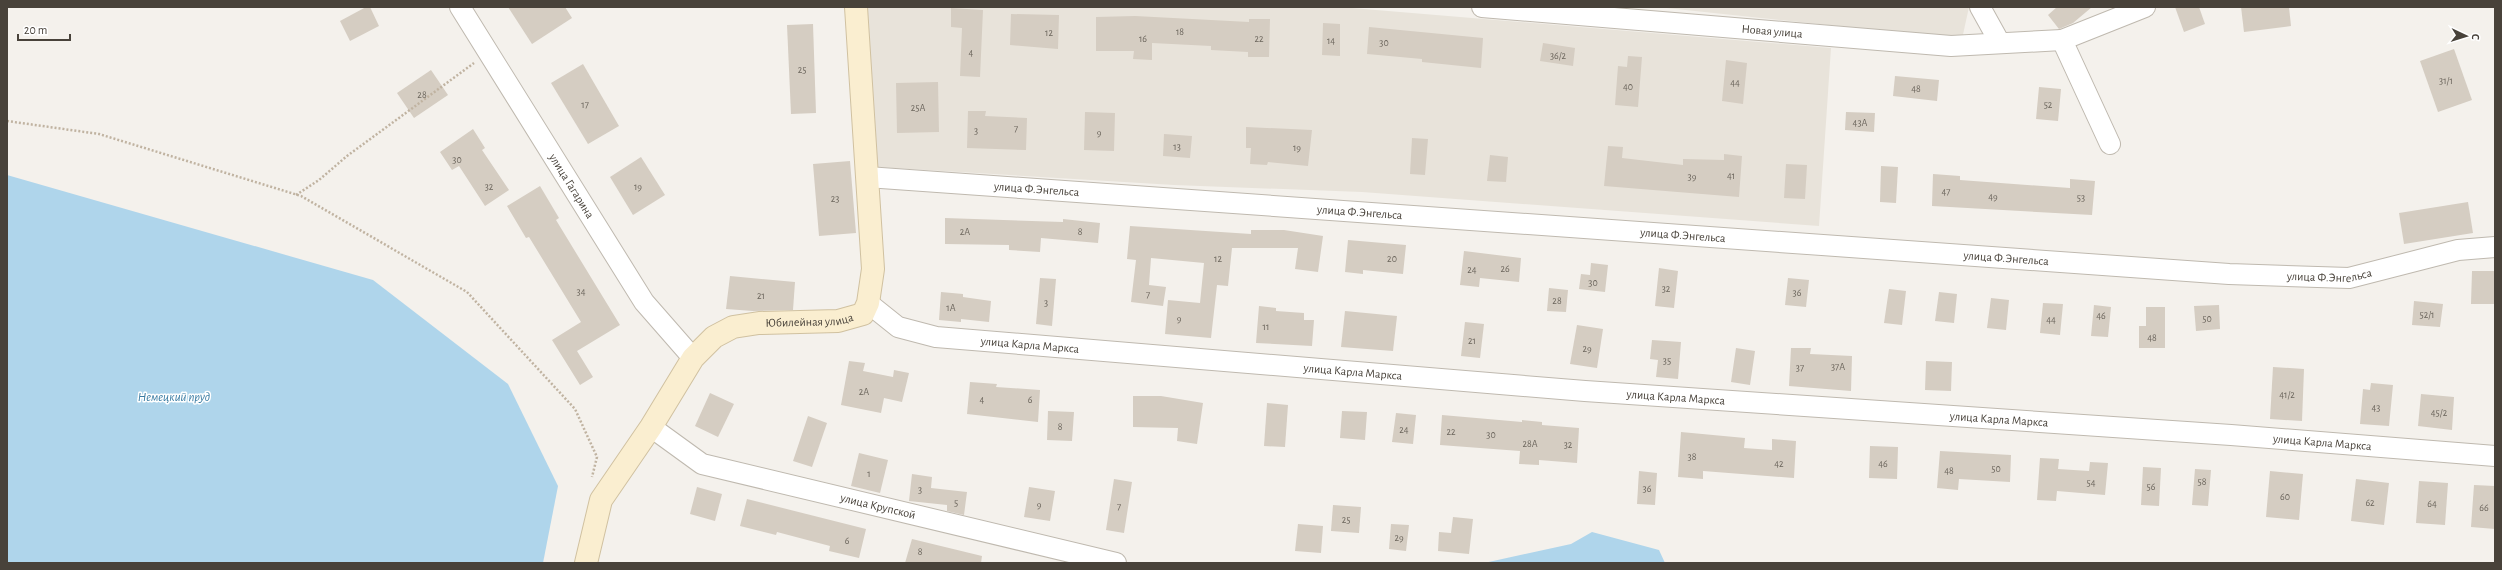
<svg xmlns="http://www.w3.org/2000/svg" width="2502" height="570" font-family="'Alegreya Sans',sans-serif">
<rect width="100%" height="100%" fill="#f4f1ec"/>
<g fill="#e8e3da">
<polygon points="865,7 1340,7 1831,48 1819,226 1362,192 1174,185 876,167"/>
<polygon points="1657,7 1969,7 1962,39"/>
</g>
<g fill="#afd5eb">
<polygon points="7,175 373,280 508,384 558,486 543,563 7,563"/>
<polygon points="1592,532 1659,550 1665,563 1484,563 1571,544"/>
</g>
<g fill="#d5cdc2">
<polygon points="366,7 370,7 379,26 350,41 340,21"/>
<polygon points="508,7 565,7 572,18 532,44"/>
<polygon points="2057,7 2092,7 2073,23 2059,29 2048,15"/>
<polygon points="2175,7 2199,7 2205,24 2184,32"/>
<polygon points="2241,7 2289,7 2291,26 2244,32"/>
<polygon points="951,8 983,10 980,77 960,76 962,28 951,27"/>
<polygon points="1011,14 1059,15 1058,49 1010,45"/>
<polygon points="1135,16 1249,22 1249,19 1270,19 1269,57 1248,57 1248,52 1211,50 1211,46 1152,43 1152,60 1133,59 1134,51 1096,51 1096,17"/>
<polygon points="1323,23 1340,24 1340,56 1322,55"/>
<polygon points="813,24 816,113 791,114 787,25"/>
<polygon points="1369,27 1483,38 1481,68 1422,62 1422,59 1367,54"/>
<polygon points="1543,43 1575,48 1573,66 1540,61"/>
<polygon points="2454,49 2472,100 2438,112 2420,61"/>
<polygon points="1628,56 1642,57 1638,107 1615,105 1618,66 1627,67"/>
<polygon points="1726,60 1747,63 1743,104 1722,101"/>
<polygon points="583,64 619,126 588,144 551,83"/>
<polygon points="431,70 448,95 414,118 397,93"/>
<polygon points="1895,76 1939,80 1937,101 1893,96"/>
<polygon points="938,82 939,132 897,133 896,83"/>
<polygon points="2039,87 2061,89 2058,121 2036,119"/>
<polygon points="968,111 986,111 985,116 1027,118 1026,150 967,148"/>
<polygon points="1085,112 1115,113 1114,151 1084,150"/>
<polygon points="1846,112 1875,113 1874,132 1845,130"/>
<polygon points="1246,127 1312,130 1308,166 1268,162 1267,165 1250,164 1251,148 1246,148"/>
<polygon points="473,129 485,148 482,150 509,190 485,206 459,166 452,170 440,152"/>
<polygon points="1164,134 1192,136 1190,158 1163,156"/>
<polygon points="1412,138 1428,139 1425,175 1410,174"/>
<polygon points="1608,146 1623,147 1622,158 1683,165 1683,159 1724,160 1724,154 1742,156 1739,197 1604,186"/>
<polygon points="1490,155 1508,157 1506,182 1487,181"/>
<polygon points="641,157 665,195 633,215 610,177"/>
<polygon points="850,161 856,233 819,236 813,164"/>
<polygon points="1786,164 1807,165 1805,199 1784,198"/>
<polygon points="1881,166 1898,167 1896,203 1880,202"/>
<polygon points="1933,174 1960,176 1960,180 2070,188 2070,179 2095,181 2092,215 1932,206"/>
<polygon points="540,186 559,218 556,220 620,325 577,351 593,377 580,385 552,340 581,322 529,237 526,238 507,206"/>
<polygon points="2468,202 2473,233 2404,244 2399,213"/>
<polygon points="945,218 1063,222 1063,219 1100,223 1098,243 1041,238 1040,252 1009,250 1009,245 945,244"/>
<polygon points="1130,226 1251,234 1251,230 1284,230 1323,236 1318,272 1295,269 1298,248 1232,248 1228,286 1217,285 1211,338 1165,334 1168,300 1200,303 1204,263 1151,258 1149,285 1166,287 1163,306 1131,302 1136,260 1127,259"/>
<polygon points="1348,240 1406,245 1403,274 1363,270 1363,274 1345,272"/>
<polygon points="1464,251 1521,258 1519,282 1480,278 1479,287 1460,285"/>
<polygon points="1591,263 1608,265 1605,292 1579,289 1581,274 1590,275"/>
<polygon points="1659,268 1678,271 1674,308 1655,306"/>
<polygon points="2472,271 2495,271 2495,304 2471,304"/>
<polygon points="730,276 795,282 793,310 753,311 726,309"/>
<polygon points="1040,278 1056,279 1052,326 1036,324"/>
<polygon points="1788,278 1809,280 1806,307 1785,305"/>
<polygon points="1549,288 1568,290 1566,312 1547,311"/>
<polygon points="1889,289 1906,291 1902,325 1884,323"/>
<polygon points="941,292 963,294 963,297 991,301 989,322 961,319 961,322 939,320"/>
<polygon points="1939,292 1957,294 1954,323 1935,321"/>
<polygon points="1991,298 2009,300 2006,330 1987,328"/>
<polygon points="2414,301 2443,304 2440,327 2412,325"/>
<polygon points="2043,303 2063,304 2060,335 2040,333"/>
<polygon points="2094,305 2111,307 2108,337 2091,336"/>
<polygon points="2219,305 2220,329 2196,331 2194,306"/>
<polygon points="1259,306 1276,308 1276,311 1304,313 1304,320 1314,320 1312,346 1256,343"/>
<polygon points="2146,307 2165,307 2165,348 2139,348 2139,326 2146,326"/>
<polygon points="1345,311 1397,316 1393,351 1341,347"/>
<polygon points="1465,322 1484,324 1480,358 1461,356"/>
<polygon points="1577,325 1603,329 1597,368 1570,364"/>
<polygon points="1652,340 1681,342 1678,379 1656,377 1658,360 1650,359"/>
<polygon points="1736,348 1755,351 1750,385 1731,382"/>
<polygon points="1791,348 1811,348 1810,354 1852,356 1851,391 1789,386"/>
<polygon points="849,361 865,363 863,371 893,377 894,370 909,373 902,402 884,398 881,413 841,405"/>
<polygon points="1926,361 1952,362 1951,391 1925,390"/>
<polygon points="2273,367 2304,369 2302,421 2270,419"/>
<polygon points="970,382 997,384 996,387 1040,390 1038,422 967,414"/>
<polygon points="2371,383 2393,385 2389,426 2360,424 2363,389 2370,390"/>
<polygon points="710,393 734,404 718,437 695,426"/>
<polygon points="2421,394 2454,397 2452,430 2418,426"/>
<polygon points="1133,396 1161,396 1203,403 1197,444 1177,441 1178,428 1133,427"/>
<polygon points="1267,403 1288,405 1285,447 1264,446"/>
<polygon points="1048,411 1074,412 1072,441 1047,440"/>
<polygon points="1342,411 1367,412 1365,440 1340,438"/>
<polygon points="1396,413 1416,415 1413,444 1392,442"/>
<polygon points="1442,415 1522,422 1522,420 1542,422 1542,425 1579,428 1577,463 1539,460 1539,465 1519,464 1520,451 1440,445"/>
<polygon points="808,416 827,423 812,467 793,461"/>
<polygon points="1681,432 1745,438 1744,448 1772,450 1772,439 1796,441 1794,478 1703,471 1703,479 1678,477"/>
<polygon points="1870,446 1898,447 1897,479 1869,478"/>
<polygon points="1940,451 2011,455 2010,482 1959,479 1958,490 1937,488"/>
<polygon points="859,453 888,460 880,493 851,486"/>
<polygon points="2040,458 2059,459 2058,469 2089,471 2090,462 2108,463 2105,495 2057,491 2056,501 2037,500"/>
<polygon points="2143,467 2161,468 2159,506 2141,505"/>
<polygon points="2195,469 2211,470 2208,506 2192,505"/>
<polygon points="1639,471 1657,473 1655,505 1637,504"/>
<polygon points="2270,471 2303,474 2299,520 2266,517"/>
<polygon points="912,474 932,477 931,488 967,492 964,515 947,511 947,505 909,501"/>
<polygon points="1114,479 1132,482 1124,533 1106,530"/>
<polygon points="2356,479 2389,483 2384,525 2351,521"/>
<polygon points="2419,481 2448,483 2445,525 2416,523"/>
<polygon points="2474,485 2495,486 2495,529 2471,527"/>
<polygon points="697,487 722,494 715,521 690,514"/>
<polygon points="1029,487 1055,491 1050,521 1024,517"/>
<polygon points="747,499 866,529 859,558 829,551 830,546 777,532 776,535 740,526"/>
<polygon points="1333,505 1361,507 1359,533 1331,531"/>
<polygon points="1453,517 1473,519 1469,554 1438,551 1439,532 1451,533"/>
<polygon points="1298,524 1323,526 1321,553 1295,551"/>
<polygon points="1391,524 1409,525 1406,551 1389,549"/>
<polygon points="912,539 982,556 981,563 905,563"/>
</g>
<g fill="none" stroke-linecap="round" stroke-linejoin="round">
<defs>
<g id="street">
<path id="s1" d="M460,7L644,302L693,358"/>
<path id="s2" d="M1482,7L1951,46L2062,40"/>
<polyline points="1980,7 2000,43"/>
<polyline points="2110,144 2062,40 2145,7"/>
<path id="s3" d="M867,177L2229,274L2349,278L2458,250L2495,247"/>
<path id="s4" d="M868,303L898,327L936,337L1585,391L2231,435L2495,456"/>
<path id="s5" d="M651,427L702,464L1116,563"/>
</g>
<g id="secondary">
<path id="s6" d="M586,563L601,500L651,427L693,358L714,337L733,327L759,323L838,321L863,314L868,303L873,269L856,7"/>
</g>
</defs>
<use href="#street" stroke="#bfb9af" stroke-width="22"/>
<use href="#secondary" stroke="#d0c1a0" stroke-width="24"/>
<g stroke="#c0b3a1" stroke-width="2.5" stroke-dasharray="2 2" stroke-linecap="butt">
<polyline points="7,121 99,134 301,196 467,292 575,409 597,457 592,477"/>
<polyline points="296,195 319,180 347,156 474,63"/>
</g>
<use href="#street" stroke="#fff" stroke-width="20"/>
<use href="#secondary" stroke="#faeed0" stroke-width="22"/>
</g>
<g text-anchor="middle" stroke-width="3" stroke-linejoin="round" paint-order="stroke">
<g font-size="10" fill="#6b655c">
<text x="1180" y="35">18</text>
<text x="1049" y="36">12</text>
<text x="1143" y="42">16</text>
<text x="1259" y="42">22</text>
<text x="1331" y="44">14</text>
<text x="1384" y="46">30</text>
<text x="971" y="56">4</text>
<text x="1558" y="59">36/2</text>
<text x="802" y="73">25</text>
<text x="2446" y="84">31/1</text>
<text x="1735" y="86">44</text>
<text x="1628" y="90">40</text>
<text x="1916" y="92">48</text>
<text x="422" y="98">28</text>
<text x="585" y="108">17</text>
<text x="2048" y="108">52</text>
<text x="918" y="111">25А</text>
<text x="1860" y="126">43А</text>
<text x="1016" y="132">7</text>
<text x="976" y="134">3</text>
<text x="1099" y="136">9</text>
<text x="1177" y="150">13</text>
<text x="1297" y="151">19</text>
<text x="457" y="163">30</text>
<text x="1731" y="179">41</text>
<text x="1692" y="180">39</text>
<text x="489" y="190">32</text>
<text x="638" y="190">19</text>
<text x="1946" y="195">47</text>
<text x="1993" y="200">49</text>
<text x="2081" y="201">53</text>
<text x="835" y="202">23</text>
<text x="965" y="235">2А</text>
<text x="1080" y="235">8</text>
<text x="1218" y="262">12</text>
<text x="1392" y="262">20</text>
<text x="1505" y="272">26</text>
<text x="1472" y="273">24</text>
<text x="1593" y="286">30</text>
<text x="1666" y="292">32</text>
<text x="581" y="295">34</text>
<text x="1797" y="296">36</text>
<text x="1148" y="298">7</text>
<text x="761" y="299">21</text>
<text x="1557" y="304">28</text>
<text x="1046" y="306">3</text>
<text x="951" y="311">1А</text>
<text x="2427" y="318">52/1</text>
<text x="2101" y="319">46</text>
<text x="1179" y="322">9</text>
<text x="2207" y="322">50</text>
<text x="2051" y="323">44</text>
<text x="1266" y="330">11</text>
<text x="2152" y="341">48</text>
<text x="1472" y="344">21</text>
<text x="1587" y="352">29</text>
<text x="1667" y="364">35</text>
<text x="1838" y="370">37А</text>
<text x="1800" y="371">37</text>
<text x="864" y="395">2А</text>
<text x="2287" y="398">41/2</text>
<text x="982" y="403">4</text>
<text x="1030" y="403">6</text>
<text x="2376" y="411">43</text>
<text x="2439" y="416">45/2</text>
<text x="1060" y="430">8</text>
<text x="1404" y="433">24</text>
<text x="1451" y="435">22</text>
<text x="1491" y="438">30</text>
<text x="1530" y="447">28А</text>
<text x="1568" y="448">32</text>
<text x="1692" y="460">38</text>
<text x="1779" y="467">42</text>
<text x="1883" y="467">46</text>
<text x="1996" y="472">50</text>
<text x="1949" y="474">48</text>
<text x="869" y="477">1</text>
<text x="2202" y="485">58</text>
<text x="2091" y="486">54</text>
<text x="2151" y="490">56</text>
<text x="1647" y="492">36</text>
<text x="920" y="493">3</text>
<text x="2285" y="500">60</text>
<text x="956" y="506">5</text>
<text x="2370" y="506">62</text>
<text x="2432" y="507">64</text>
<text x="1039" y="508">9</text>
<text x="1119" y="510">7</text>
<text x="2484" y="511">66</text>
<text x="1346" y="523">25</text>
<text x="1399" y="541">29</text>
<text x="847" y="544">6</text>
<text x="920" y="555">8</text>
</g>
<g font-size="12" fill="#48423a" stroke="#fff">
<text dy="4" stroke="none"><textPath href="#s2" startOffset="291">Новая улица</textPath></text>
<text dy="4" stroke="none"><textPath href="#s1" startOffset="211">улица Гагарина</textPath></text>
<text dy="4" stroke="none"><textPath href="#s3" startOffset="170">улица Ф.Энгельса</textPath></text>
<text dy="4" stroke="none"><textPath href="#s3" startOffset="494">улица Ф.Энгельса</textPath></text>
<text dy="4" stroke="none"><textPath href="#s3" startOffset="818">улица Ф.Энгельса</textPath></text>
<text dy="4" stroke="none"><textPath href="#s3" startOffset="1142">улица Ф.Энгельса</textPath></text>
<text dy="4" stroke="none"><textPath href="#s3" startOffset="1466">улица Ф.Энгельса</textPath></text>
<text dy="4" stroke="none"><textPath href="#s6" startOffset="362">Юбилейная улица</textPath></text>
<text dy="4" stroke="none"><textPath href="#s4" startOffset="172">улица Карла Маркса</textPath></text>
<text dy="4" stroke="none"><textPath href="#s4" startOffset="496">улица Карла Маркса</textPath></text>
<text dy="4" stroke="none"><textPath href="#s4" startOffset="820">улица Карла Маркса</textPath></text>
<text dy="4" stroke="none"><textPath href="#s4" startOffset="1144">улица Карла Маркса</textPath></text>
<text dy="4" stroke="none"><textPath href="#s4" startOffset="1468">улица Карла Маркса</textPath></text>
<text dy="4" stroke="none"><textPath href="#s5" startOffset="244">улица Крупской</textPath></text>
</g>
<g font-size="13" font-style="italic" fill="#3a7ca3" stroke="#fff">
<text x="174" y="401">Немецкий пруд</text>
</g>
</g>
<rect width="2502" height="570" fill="none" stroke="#48423a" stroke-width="16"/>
<g transform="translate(2466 36) rotate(94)" stroke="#ffffff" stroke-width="3" paint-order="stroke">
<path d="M0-3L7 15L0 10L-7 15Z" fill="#48423a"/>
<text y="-6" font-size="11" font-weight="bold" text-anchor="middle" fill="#48423a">С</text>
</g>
<path d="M18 34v6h52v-6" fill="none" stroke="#48423a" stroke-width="2"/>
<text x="24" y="34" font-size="12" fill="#48423a" stroke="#ffffff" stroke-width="3" paint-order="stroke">20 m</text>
</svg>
